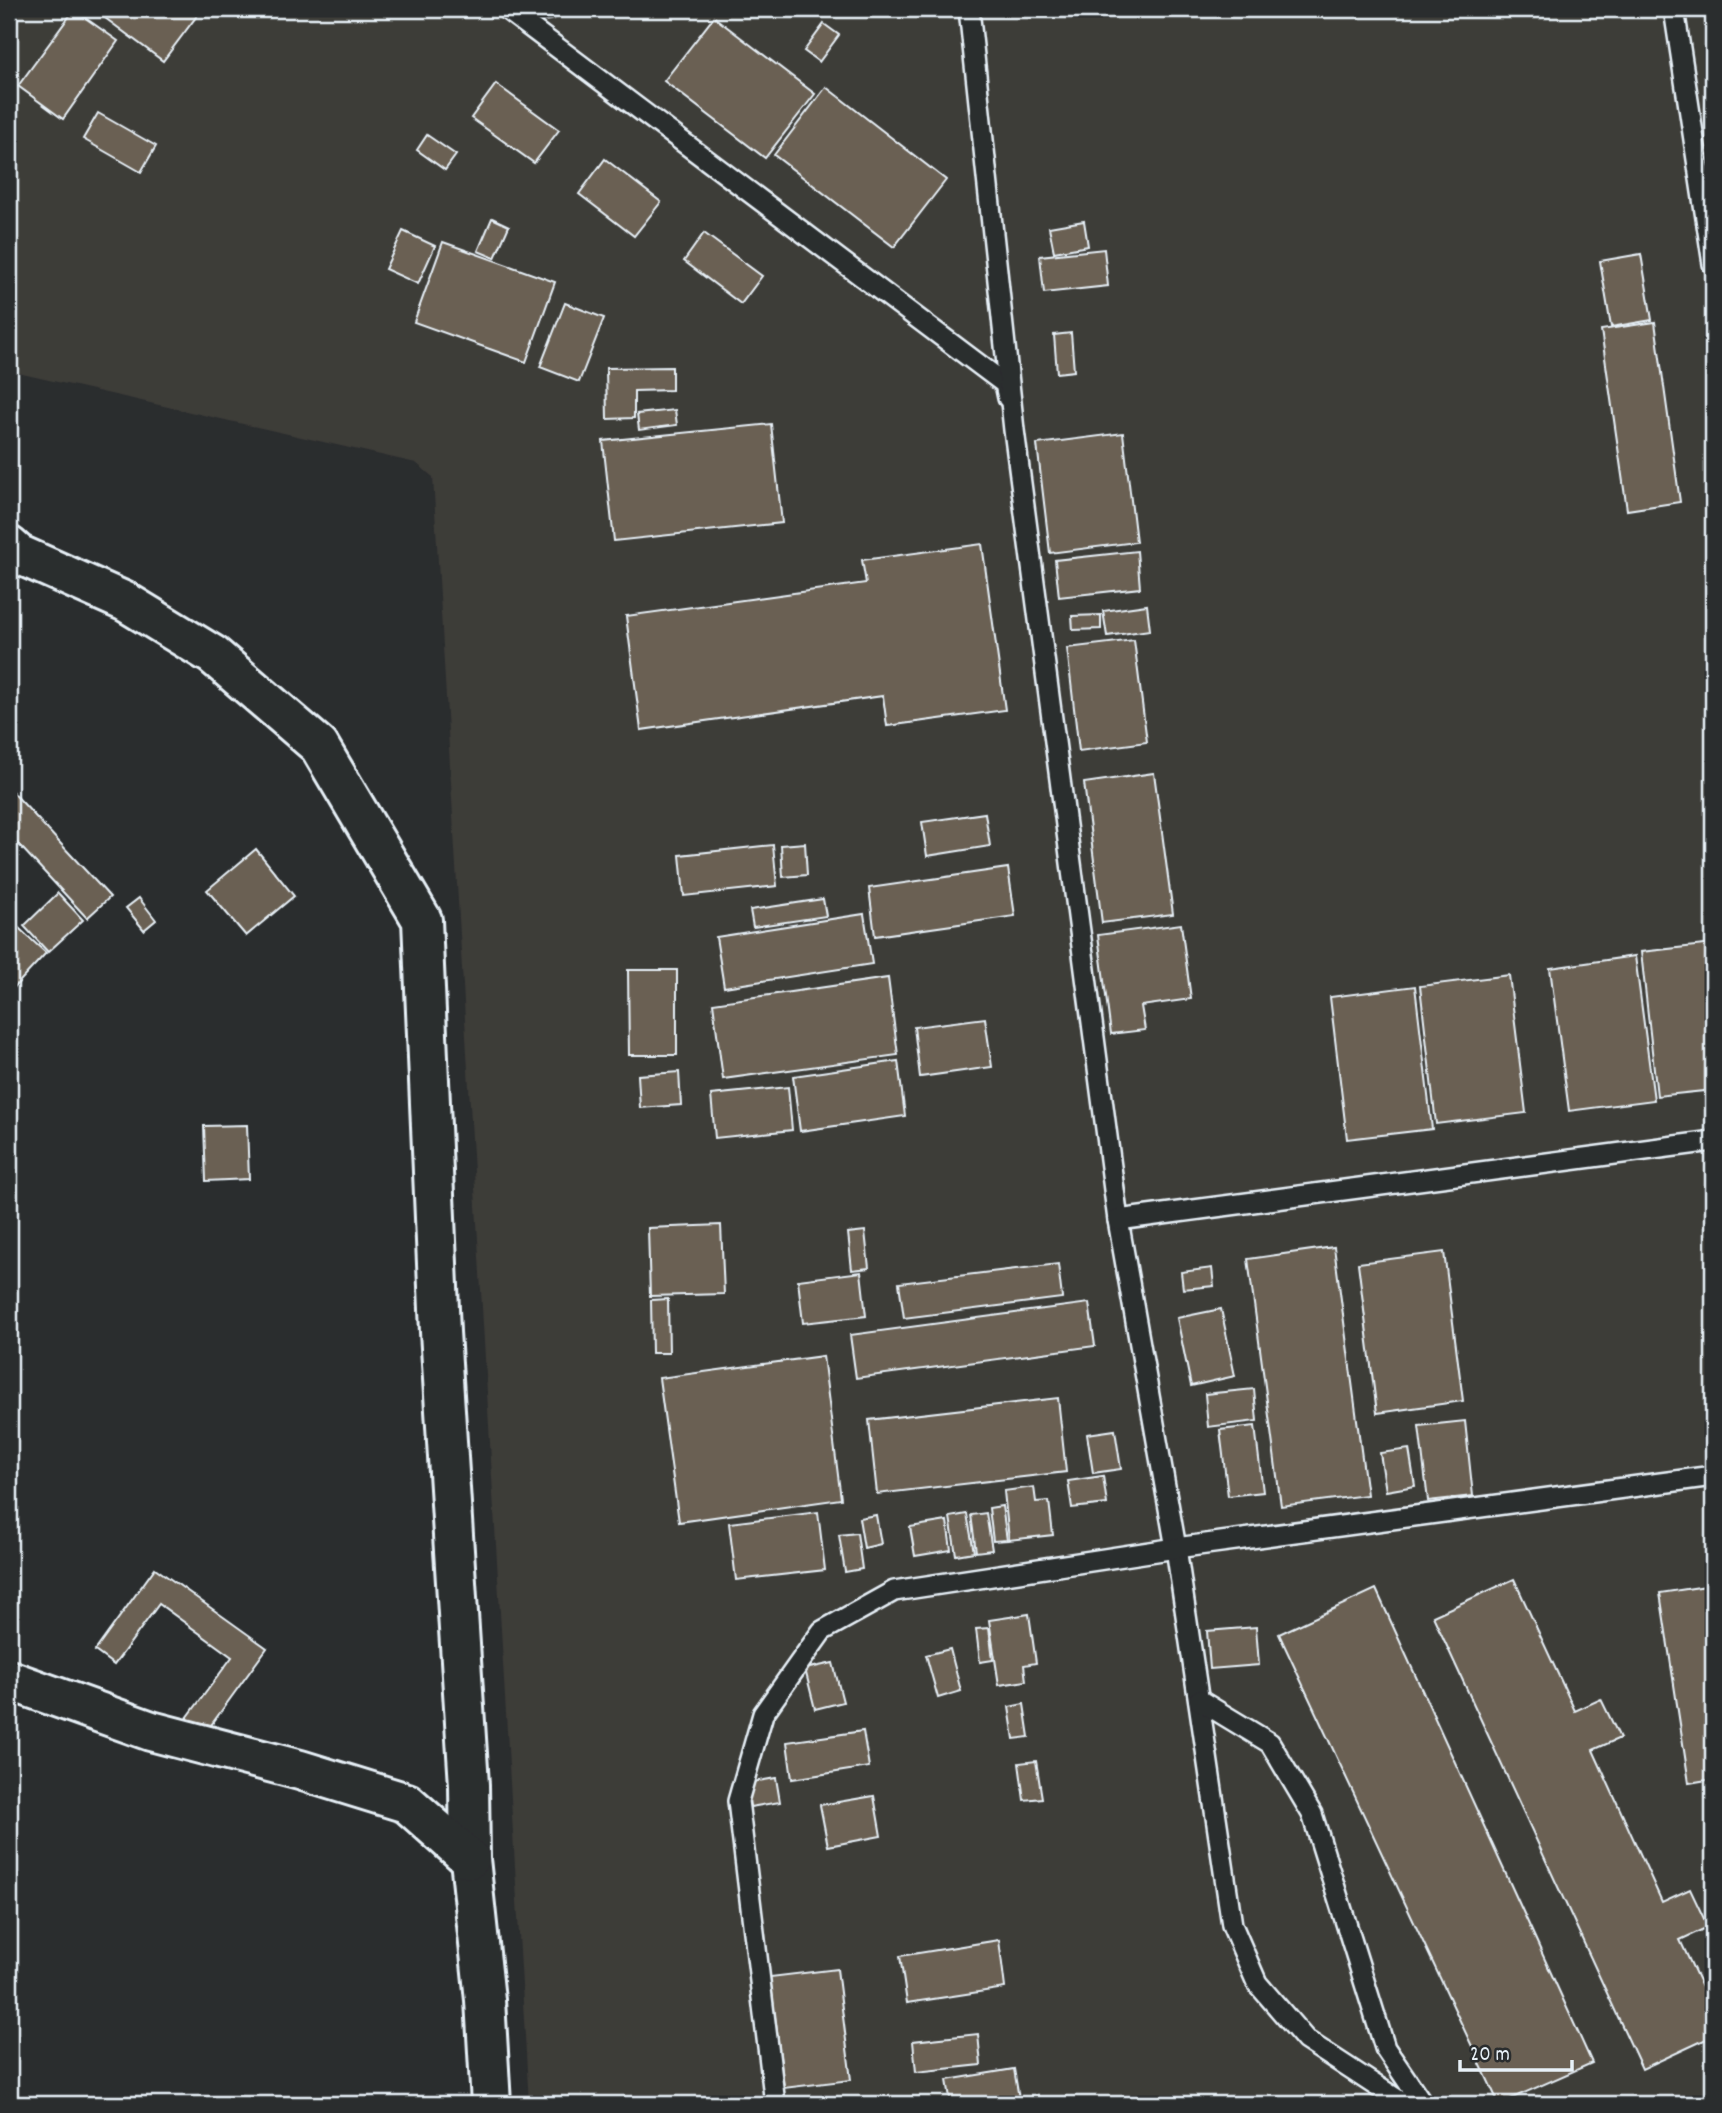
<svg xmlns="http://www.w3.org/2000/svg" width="1722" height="2113" font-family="Dekko,sans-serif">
<rect width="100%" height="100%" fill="#2a2d2e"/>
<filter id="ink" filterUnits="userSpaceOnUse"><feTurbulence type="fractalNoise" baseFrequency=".0143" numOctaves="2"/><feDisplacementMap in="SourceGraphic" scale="14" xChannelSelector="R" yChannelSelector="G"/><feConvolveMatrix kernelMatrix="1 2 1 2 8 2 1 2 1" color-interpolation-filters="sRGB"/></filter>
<g filter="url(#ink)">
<polygon fill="#3e3c39" points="9,9 1713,9 1713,2104 529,2104 433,477 416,463 9,371"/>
<g fill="#6b6052" stroke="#e8f1f8" stroke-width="2">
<polygon points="93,9 202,9 163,61"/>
<polygon points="74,10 118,41 63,119 18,86"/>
<polygon points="714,17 815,94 765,158 664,81"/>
<polygon points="824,24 839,35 819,62 804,51"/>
<polygon points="496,84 559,130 534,163 471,118"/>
<polygon points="826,87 946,180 894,247 774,155"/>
<polygon points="98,113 156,146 141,172 83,139"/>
<polygon points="427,135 456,155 445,170 417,150"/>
<polygon points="605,159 661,202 634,236 579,194"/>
<polygon points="492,218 509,226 495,258 478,251"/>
<polygon points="1084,221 1088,246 1054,252 1049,227"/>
<polygon points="403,231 435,246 418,284 385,269"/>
<polygon points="704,233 762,276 741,304 684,261"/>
<polygon points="443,242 555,282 526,362 414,322"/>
<polygon points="1104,249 1108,286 1044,293 1040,256"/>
<polygon points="1641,254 1652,320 1611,327 1600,261"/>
<polygon points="565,303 604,318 579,382 540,367"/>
<polygon points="1655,322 1680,502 1627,510 1601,330"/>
<polygon points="1071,333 1074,371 1057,373 1054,335"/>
<polygon points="672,367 672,390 634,391 634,418 607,419 606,368"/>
<polygon points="675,410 677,425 639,430 637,414"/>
<polygon points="771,424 782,523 614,541 603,441"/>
<polygon points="1123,433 1136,542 1050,553 1037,444"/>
<polygon points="982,544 1005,710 887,726 883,696 641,730 626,616 866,583 862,560"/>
<polygon points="1137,551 1140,588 1059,597 1055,560"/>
<polygon points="1147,605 1150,630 1107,636 1103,611"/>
<polygon points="1101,615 1101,629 1073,630 1072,616"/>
<polygon points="1134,640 1147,742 1079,751 1067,648"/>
<polygon points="1154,773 1173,914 1102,923 1084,783"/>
<polygon points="9,788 110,897 87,918 9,834"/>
<polygon points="985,813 990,846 927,856 922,822"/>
<polygon points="805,843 807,875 783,877 781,845"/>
<polygon points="773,845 777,886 684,896 680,855"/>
<polygon points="256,849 294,896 246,936 207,890"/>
<polygon points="1008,868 1015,916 875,936 869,888"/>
<polygon points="58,893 83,920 48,952 24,926"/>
<polygon points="139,898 156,920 144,930 126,908"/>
<polygon points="823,899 826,916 753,927 750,910"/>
<polygon points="864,914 872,964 724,987 716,937"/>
<polygon points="9,919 46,953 9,993"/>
<polygon points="1181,924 1191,999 1141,1006 1145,1030 1111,1034 1098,935"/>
<polygon points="1713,944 1713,1090 1657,1096 1641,952"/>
<polygon points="1635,956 1654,1100 1569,1111 1550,968"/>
<polygon points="628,970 677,970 677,1055 629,1055"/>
<polygon points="1509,975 1526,1113 1436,1124 1420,986"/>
<polygon points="888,978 898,1055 723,1079 713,1003"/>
<polygon points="1415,986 1432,1129 1347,1139 1330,997"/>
<polygon points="985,1018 992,1067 920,1077 914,1027"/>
<polygon points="898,1061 905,1116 800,1131 793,1076"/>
<polygon points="679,1072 681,1105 640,1108 638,1075"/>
<polygon points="788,1087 792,1130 715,1138 711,1095"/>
<polygon points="247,1125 249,1179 206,1181 204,1126"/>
<polygon points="721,1225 724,1294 650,1296 648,1228"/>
<polygon points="865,1231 869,1268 852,1270 848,1233"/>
<polygon points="1334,1247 1367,1495 1281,1506 1248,1259"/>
<polygon points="1444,1252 1463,1401 1377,1413 1358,1263"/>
<polygon points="1058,1264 1062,1298 904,1318 899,1283"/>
<polygon points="1212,1268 1214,1286 1183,1289 1181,1272"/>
<polygon points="861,1272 866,1316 803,1323 798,1280"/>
<polygon points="668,1299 669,1353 652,1353 651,1300"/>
<polygon points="1089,1303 1095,1346 856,1378 850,1335"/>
<polygon points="1221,1309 1235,1376 1191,1386 1177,1318"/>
<polygon points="823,1356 841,1499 679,1522 659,1378"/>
<polygon points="1254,1389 1257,1421 1208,1427 1205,1394"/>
<polygon points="1058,1398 1066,1472 877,1494 869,1420"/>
<polygon points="1465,1421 1473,1496 1428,1501 1419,1426"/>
<polygon points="1255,1426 1263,1492 1228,1496 1220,1430"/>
<polygon points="1115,1430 1121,1469 1093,1473 1087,1434"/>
<polygon points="1409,1449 1415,1486 1386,1491 1380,1453"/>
<polygon points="1103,1476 1107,1504 1072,1508 1068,1481"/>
<polygon points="1034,1487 1036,1502 1049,1501 1053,1535 1009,1540 1004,1491"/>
<polygon points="1002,1506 1007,1540 993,1541 989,1508"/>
<polygon points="818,1512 825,1570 736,1580 729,1523"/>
<polygon points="986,1513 992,1550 976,1552 971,1515"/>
<polygon points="967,1514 974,1552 956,1555 950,1517"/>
<polygon points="876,1515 881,1544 864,1548 859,1518"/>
<polygon points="947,1521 951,1550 915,1556 910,1527"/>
<polygon points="857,1533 862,1569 845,1572 839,1535"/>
<polygon points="155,1568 267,1648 206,1732 187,1718 232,1657 159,1604 114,1665 95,1651"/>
<polygon points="1514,1579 1575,1711 1601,1699 1620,1738 1593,1750 1662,1902 1690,1889 1708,1927 1680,1940 1713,2011 1713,2036 1642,2069 1433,1616"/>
<polygon points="1713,1585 1713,1779 1689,1783 1660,1593"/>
<polygon points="1376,1589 1592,2063 1499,2104 1279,1634"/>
<polygon points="1029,1614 1036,1663 1024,1665 1026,1681 999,1685 989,1620"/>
<polygon points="1256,1627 1259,1665 1210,1669 1207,1631"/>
<polygon points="989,1628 993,1660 980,1662 976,1629"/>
<polygon points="950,1649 961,1691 938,1698 926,1655"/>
<polygon points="833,1663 843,1702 815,1709 805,1669"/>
<polygon points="1024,1704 1029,1737 1014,1739 1009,1707"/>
<polygon points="863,1731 869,1767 792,1779 787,1742"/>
<polygon points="1036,1761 1042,1798 1024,1800 1019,1763"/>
<polygon points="776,1778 780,1802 750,1807 746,1783"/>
<polygon points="874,1796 881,1836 828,1846 820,1805"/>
<polygon points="999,1940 1005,1988 907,2003 900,1956"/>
<polygon points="837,1969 851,2080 784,2088 770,1977"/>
<polygon points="978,2034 981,2065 916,2072 913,2041"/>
<polygon points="1014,2069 1020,2104 951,2104 947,2080"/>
</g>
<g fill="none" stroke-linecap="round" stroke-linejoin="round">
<defs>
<g id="service">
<polyline points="506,9 1005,384 1008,398"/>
<polyline points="969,9 1014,430 1118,1220 1176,1548 1232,1925 1257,1983 1306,2040 1404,2104"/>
<polyline points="1674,9 1713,264"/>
<polyline points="513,13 549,9"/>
<polyline points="1118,1220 1713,1141"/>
<polyline points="1199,1700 1270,1743 1312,1814 1385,2048 1423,2104"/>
<polyline points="775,2104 738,1801 763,1714 822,1631 894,1591 1176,1548 1713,1476"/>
</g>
<g id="minor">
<polyline points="9,546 18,554 126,602 213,655 319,746 422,920 440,1332 469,1785 470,1859 485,2000 491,2104"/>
<polyline points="9,1680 151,1731 300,1770 407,1803 470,1859"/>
</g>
</defs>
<use href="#service" stroke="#e8f1f8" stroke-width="24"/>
<use href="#minor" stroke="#e8f1f8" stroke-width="44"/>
<use href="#service" stroke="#2a2d2e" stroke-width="19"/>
<use href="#minor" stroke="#2a2d2e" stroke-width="38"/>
</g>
</g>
<rect width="1722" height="2113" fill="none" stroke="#2a2d2e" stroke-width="35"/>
<rect x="18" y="18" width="1687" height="2078" fill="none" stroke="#e8f1f8" stroke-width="2.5" filter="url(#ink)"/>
<path d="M1460 2060v10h112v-10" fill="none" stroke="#e8f1f8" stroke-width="3.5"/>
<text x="1470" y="2060" font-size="21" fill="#e8f1f8" stroke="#2a2d2e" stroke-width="5" paint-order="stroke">20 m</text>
</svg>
